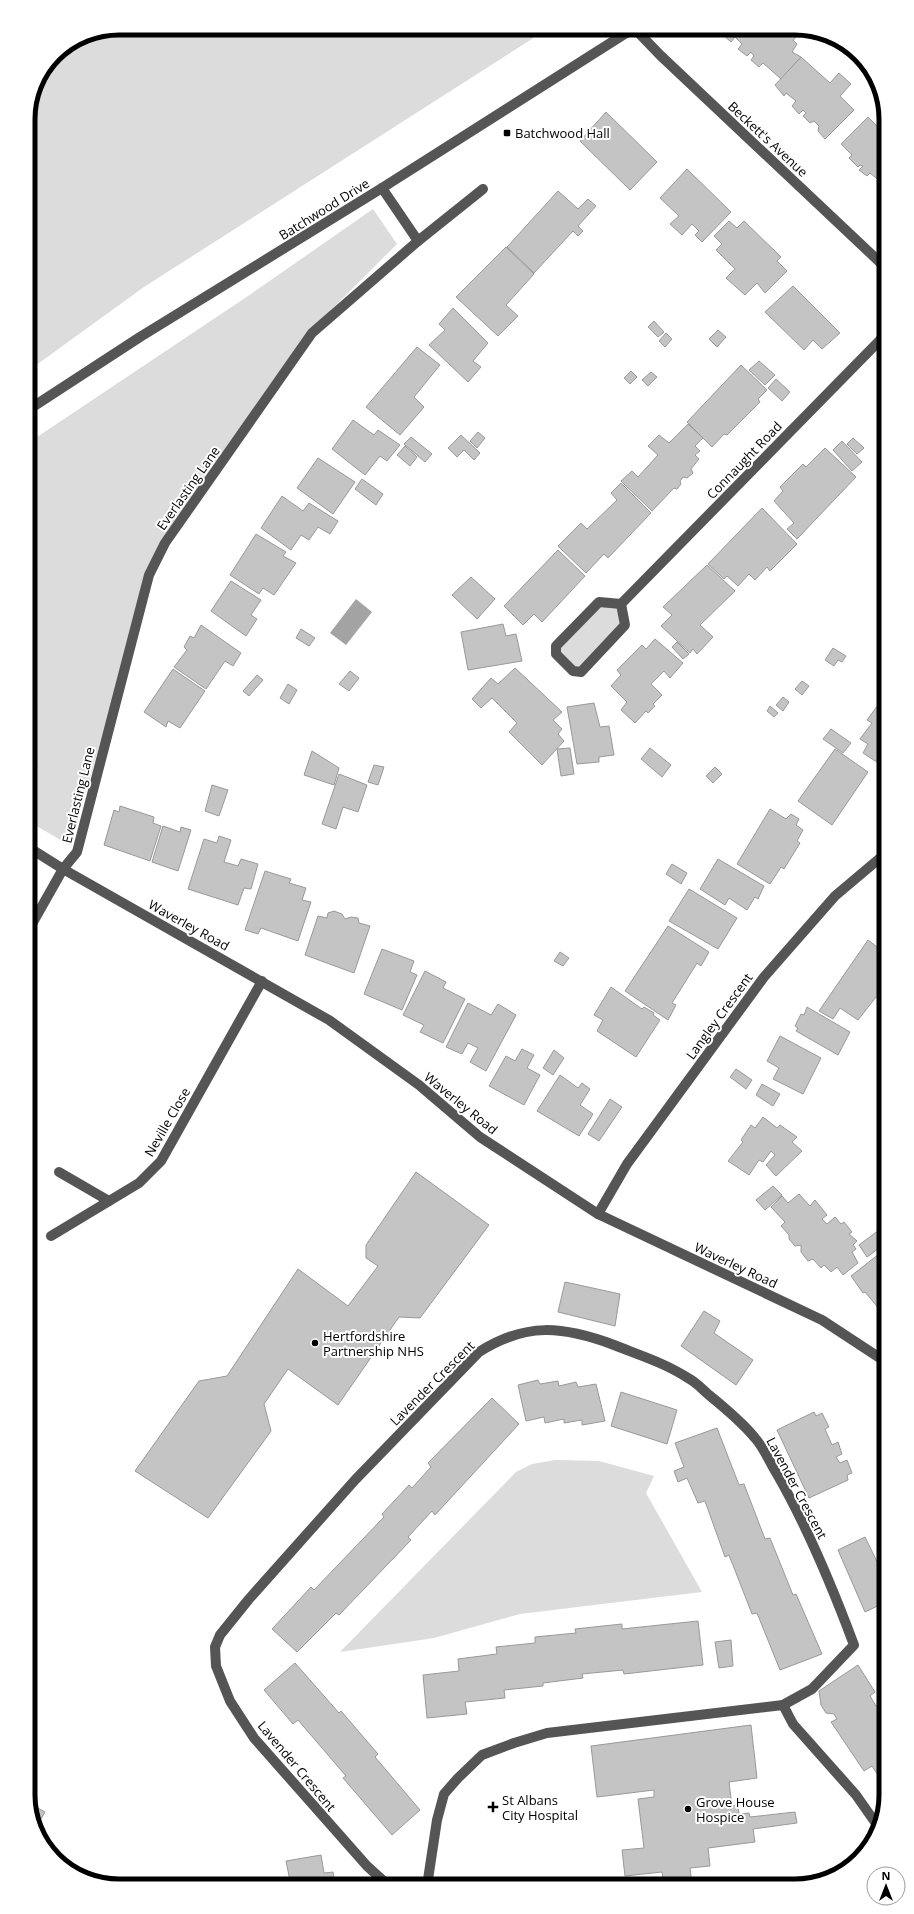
<svg xmlns="http://www.w3.org/2000/svg" width="914" height="1914" font-family="'Open Sans',sans-serif">
<rect width="100%" height="100%" fill="#fff"/>
<g fill="#dcdcdc">
<polygon points="119,28 549,28 144,287 28,371 28,114 35,84 55,55 85,35"/>
<polygon points="373,209 397,244 309,332 164,539 116,687 71,844 69,845 28,821 28,443 248,296"/>
<polygon points="600,604 619,608 623,624 579,668 573,667 560,654 561,648"/>
<polygon points="28,860 35,863 28,880"/>
<polygon points="555,1460 599,1461 654,1476 646,1493 702,1592 520,1614 434,1638 340,1652 516,1472 532,1464"/>
</g>
<polygon fill="#a3a3a3" points="356,599 372,612 346,645 330,633"/>
<g fill="#c4c4c4" stroke="#999">
<polygon points="718,28 795,28 801,33 793,40 797,44 792,52 801,57 781,79 763,63 759,67 751,60 754,56 751,52 747,56 738,49 742,44 735,37 731,42 717,30"/>
<polygon points="801,57 830,83 839,73 851,84 840,96 854,110 825,139 818,131 819,126 814,121 810,123 803,116 806,113 803,110 799,114 792,106 796,101 786,93 784,96 775,85"/>
<polygon points="606,112 657,162 630,190 580,141"/>
<polygon points="868,117 886,135 886,186 870,173 867,176 859,170 863,166 860,165 858,167 849,158 852,155 841,144"/>
<polygon points="687,169 731,212 702,242 695,235 699,231 692,224 682,235 670,224 679,216 660,198"/>
<polygon points="558,191 578,209 588,199 596,206 578,226 583,231 578,236 573,231 534,273 507,247"/>
<polygon points="729,221 737,228 744,221 781,257 777,261 787,271 765,293 757,283 745,295 726,278 735,269 716,250 722,244 714,236"/>
<polygon points="506,247 534,274 506,305 518,316 498,336 456,297"/>
<polygon points="793,286 840,333 822,349 813,340 804,350 765,312"/>
<polygon points="453,308 488,343 473,361 481,367 468,382 429,345 445,330 439,324"/>
<polygon points="654,321 664,332 658,337 648,327"/>
<polygon points="718,330 726,337 717,347 709,339"/>
<polygon points="666,333 672,339 665,347 659,341"/>
<polygon points="417,347 440,365 414,397 424,407 400,435 366,407"/>
<polygon points="759,361 775,375 765,385 749,370"/>
<polygon points="741,365 767,390 758,399 760,402 727,435 724,434 712,447 687,422"/>
<polygon points="631,371 637,377 630,384 624,378"/>
<polygon points="651,372 657,377 648,386 642,380"/>
<polygon points="776,379 790,392 782,401 768,388"/>
<polygon points="886,388 886,400 880,393"/>
<polygon points="353,420 374,435 378,430 400,445 387,461 380,456 365,475 332,449"/>
<polygon points="688,424 703,438 695,446 700,451 695,455 699,459 691,469 693,473 687,478 683,477 680,481 681,484 677,489 674,488 652,511 621,481 632,471 638,477 658,455 648,446 659,435 669,443"/>
<polygon points="478,432 485,438 477,448 470,441"/>
<polygon points="461,435 480,453 474,460 464,450 457,457 448,448"/>
<polygon points="411,437 432,454 425,462 404,444"/>
<polygon points="853,438 864,448 857,454 847,444"/>
<polygon points="842,441 862,462 852,471 833,450"/>
<polygon points="405,446 417,457 410,466 397,455"/>
<polygon points="825,448 856,477 797,539 787,529 794,523 774,501 783,491 780,487 803,464 806,467"/>
<polygon points="318,458 355,482 333,514 297,488"/>
<polygon points="362,479 383,494 376,505 355,489"/>
<polygon points="621,483 651,513 608,558 604,554 586,573 558,546 581,523 587,529 617,500 611,493"/>
<polygon points="282,496 303,511 309,503 338,521 330,534 318,527 309,540 301,535 291,550 261,528"/>
<polygon points="762,508 797,544 770,571 767,567 755,580 749,574 738,586 727,576 724,579 708,564"/>
<polygon points="256,534 286,552 283,556 296,563 274,595 263,588 259,594 230,575"/>
<polygon points="558,550 585,576 542,622 534,614 523,625 504,606"/>
<polygon points="707,565 735,591 700,625 713,637 697,654 693,649 690,653 661,626 672,615 663,607"/>
<polygon points="471,577 495,599 477,619 452,595"/>
<polygon points="231,581 261,600 251,615 257,619 246,636 211,611"/>
<polygon points="503,624 506,636 516,634 522,661 468,670 461,632"/>
<polygon points="201,625 241,653 233,666 225,661 206,689 174,667 187,650 184,647 190,636 194,638"/>
<polygon points="301,629 315,638 309,646 296,638"/>
<polygon points="655,639 683,663 670,678 664,671 651,684 662,695 653,704 655,706 648,713 646,711 635,723 621,710 627,702 611,686 621,675 617,670 642,645 646,649"/>
<polygon points="677,642 689,654 683,659 672,647"/>
<polygon points="833,648 846,656 842,662 838,660 834,666 825,660"/>
<polygon points="515,668 562,712 553,720 562,729 558,734 564,741 542,765 509,732 517,723 492,698 481,708 472,699 491,678 498,684"/>
<polygon points="173,669 205,691 180,728 168,721 166,727 144,712"/>
<polygon points="350,671 359,678 349,691 339,684"/>
<polygon points="257,675 263,680 249,696 243,691"/>
<polygon points="802,681 809,686 802,695 795,689"/>
<polygon points="288,684 297,690 289,704 280,698"/>
<polygon points="783,697 789,702 783,711 776,705"/>
<polygon points="594,703 600,727 609,726 614,755 599,757 599,762 577,764 567,707"/>
<polygon points="878,705 886,711 886,768 863,753 868,744 860,739 872,723 867,720"/>
<polygon points="770,706 778,713 774,717 767,711"/>
<polygon points="831,729 851,743 843,753 823,739"/>
<polygon points="570,748 574,774 561,776 557,749"/>
<polygon points="650,748 671,765 662,777 641,759"/>
<polygon points="835,749 868,772 832,825 798,801"/>
<polygon points="312,751 339,768 334,785 304,775"/>
<polygon points="374,765 384,767 378,785 368,782"/>
<polygon points="715,767 722,774 713,783 706,776"/>
<polygon points="339,774 367,785 358,812 343,807 336,829 322,824"/>
<polygon points="212,785 228,790 219,816 205,811"/>
<polygon points="120,806 154,817 153,823 161,826 150,861 104,845 114,810 119,812"/>
<polygon points="770,809 786,819 791,814 799,819 796,825 803,830 797,841 800,843 784,869 781,867 770,884 737,864"/>
<polygon points="163,826 180,832 181,827 191,830 178,871 152,862"/>
<polygon points="219,836 231,840 224,862 238,866 241,859 258,864 251,889 244,888 238,905 188,889 204,839 217,843"/>
<polygon points="718,859 764,886 758,899 755,897 747,910 729,898 725,905 700,889"/>
<polygon points="672,864 687,873 681,884 666,874"/>
<polygon points="265,871 291,879 289,883 306,888 302,900 311,902 298,941 261,928 258,934 245,930"/>
<polygon points="689,889 737,918 718,949 669,921"/>
<polygon points="334,911 342,914 345,919 351,917 358,918 359,923 370,926 354,973 305,955 318,916 327,918 328,913"/>
<polygon points="668,926 709,952 701,966 697,963 672,1003 676,1005 668,1020 625,991"/>
<polygon points="886,938 886,946 882,942"/>
<polygon points="868,940 886,954 886,1004 876,997 858,1020 840,1008 833,1019 819,1011"/>
<polygon points="382,949 414,961 410,972 417,975 402,1010 364,994"/>
<polygon points="560,952 569,958 563,966 554,961"/>
<polygon points="425,971 446,982 443,988 465,999 443,1043 420,1032 424,1025 403,1015"/>
<polygon points="611,987 642,1009 644,1007 654,1013 653,1015 660,1020 636,1057 597,1031 603,1020 594,1015"/>
<polygon points="468,1003 491,1015 498,1004 516,1015 486,1071 470,1062 478,1048 468,1043 462,1054 446,1047"/>
<polygon points="807,1007 850,1032 838,1055 796,1031 798,1028 795,1026 801,1014 804,1015"/>
<polygon points="780,1036 821,1058 803,1094 773,1079 779,1068 767,1061"/>
<polygon points="522,1049 534,1055 527,1068 540,1075 524,1105 489,1086 506,1056 515,1061"/>
<polygon points="554,1050 564,1058 553,1075 543,1068"/>
<polygon points="736,1069 752,1080 746,1089 730,1077"/>
<polygon points="560,1075 578,1088 582,1083 590,1089 580,1105 593,1114 579,1136 537,1111"/>
<polygon points="762,1084 780,1094 773,1106 756,1095"/>
<polygon points="610,1099 622,1107 599,1141 588,1134"/>
<polygon points="763,1117 777,1128 780,1125 797,1137 792,1142 802,1151 776,1176 766,1165 775,1155 771,1151 763,1162 759,1160 749,1175 728,1161 743,1142 741,1140 751,1125 755,1128"/>
<polygon points="886,1135 886,1149 879,1141"/>
<polygon points="416,1172 489,1225 420,1318 399,1317 338,1405 288,1369 264,1404 271,1431 208,1518 135,1471 199,1381 227,1376 298,1269 348,1306 378,1266 366,1258 366,1245"/>
<polygon points="773,1186 782,1195 765,1210 756,1200"/>
<polygon points="799,1194 810,1206 815,1200 827,1215 822,1219 827,1224 835,1217 841,1224 844,1222 852,1232 849,1234 857,1241 853,1245 856,1249 852,1252 858,1263 843,1275 837,1267 831,1272 824,1265 821,1268 813,1259 808,1261 801,1252 801,1245 795,1246 789,1239 789,1235 781,1226 785,1222 771,1207 782,1196 788,1203"/>
<polygon points="886,1220 886,1237 878,1226"/>
<polygon points="879,1230 886,1239 886,1243 867,1257 859,1245"/>
<polygon points="879,1254 886,1264 886,1308 881,1311 865,1292 863,1293 851,1276"/>
<polygon points="565,1282 620,1294 615,1326 558,1312"/>
<polygon points="704,1311 720,1321 714,1333 753,1360 736,1385 681,1346"/>
<polygon points="538,1380 540,1384 558,1381 559,1386 576,1382 578,1387 596,1384 605,1421 582,1425 582,1420 564,1423 564,1419 545,1423 544,1417 526,1421 518,1385"/>
<polygon points="621,1392 677,1410 667,1444 611,1426"/>
<polygon points="492,1398 519,1424 435,1515 432,1511 408,1537 411,1540 339,1615 336,1613 297,1652 272,1629 311,1587 314,1590 384,1517 382,1514 409,1485 412,1488 431,1467 428,1463"/>
<polygon points="814,1412 816,1416 822,1413 829,1427 825,1429 832,1445 838,1442 842,1454 836,1457 840,1463 847,1460 852,1473 847,1475 848,1480 809,1498 777,1430"/>
<polygon points="717,1428 739,1485 744,1484 765,1539 770,1538 793,1595 796,1594 822,1654 780,1670 757,1613 752,1614 729,1555 725,1557 705,1501 698,1503 687,1478 678,1482 674,1471 684,1467 675,1443"/>
<polygon points="865,1537 886,1580 886,1602 865,1612 838,1550"/>
<polygon points="698,1621 703,1665 624,1674 623,1670 582,1674 583,1678 543,1683 543,1686 504,1690 505,1698 465,1702 467,1714 427,1718 423,1675 459,1671 458,1659 497,1654 496,1647 535,1643 535,1637 576,1633 575,1629 622,1624 622,1629"/>
<polygon points="731,1640 733,1666 719,1668 715,1642"/>
<polygon points="295,1663 339,1713 341,1711 378,1754 375,1757 420,1810 392,1835 343,1778 346,1776 298,1720 293,1724 264,1690"/>
<polygon points="858,1665 875,1692 870,1696 876,1706 886,1700 886,1708 881,1711 886,1719 886,1787 872,1766 864,1771 831,1722 837,1719 834,1714 826,1713 821,1705 819,1691"/>
<polygon points="751,1725 757,1778 729,1782 732,1806 738,1805 739,1814 749,1813 750,1817 795,1812 797,1823 753,1829 755,1842 708,1848 710,1866 690,1868 692,1885 664,1886 662,1872 625,1876 622,1850 644,1848 638,1799 654,1797 654,1790 597,1797 591,1746"/>
<polygon points="34,1806 45,1812 38,1824 33,1822 32,1812"/>
<polygon points="321,1855 324,1873 333,1872 335,1886 291,1886 286,1861"/>
</g>
<g fill="none" stroke-linecap="round" stroke-linejoin="round">
<g stroke="#555" stroke-width="10">
<polyline points="634,28 660,55 886,268"/>
<polyline points="382,188 418,241"/>
<polyline points="28,410 140,337 382,188 634,28"/>
<polygon points="599,602 621,604 625,625 581,672 573,671 556,654 556,646"/>
<polyline points="621,604 886,334"/>
<polyline points="28,847 63,869 329,1020 419,1085 480,1137 598,1214 822,1320 886,1362"/>
<polyline points="28,931 63,869 77,852 149,575 165,543 312,333 418,241 483,189"/>
<polyline points="59,1172 109,1201"/>
<polyline points="598,1214 627,1164 764,977 835,896 886,853"/>
<polyline points="51,1236 139,1183 161,1161 262,981"/>
<polyline points="783,1705 793,1724 856,1795 877,1825"/>
<path d="M389,1886L367,1866L254,1738L230,1701L216,1666L215,1647L220,1635L249,1599L355,1480L479,1352C526,1322 563,1326 614,1345C639,1355 665,1363 688,1378C696,1382 702,1389 709,1395C725,1408 742,1422 755,1438C764,1448 770,1463 777,1474C808,1528 832,1586 854,1645L812,1689L783,1705L547,1733L514,1743L482,1755L458,1778L444,1794L437,1820L427,1886"/>
</g>
</g>
<g fill="#000" stroke="#fff" stroke-width="1.5">
<rect x="503" y="129" width="8" height="8" rx="2"/>
<circle cx="315" cy="1343" r="4"/>
<path d="M491 1801h4v4h4v4h-4v4h-4v-4h-4v-4h4z"/>
<circle cx="688" cy="1809" r="4"/>
</g>
<g text-anchor="middle" stroke-width="4" stroke-linejoin="round" paint-order="stroke">
<g font-size="13" fill="#000" stroke="#fff" text-anchor="start">
<text x="515" y="138">Batchwood Hall</text>
<text x="323" y="1341">Hertfordshire<tspan x="323" dy="15">Partnership NHS</tspan></text>
<text x="502" y="1805">St Albans<tspan x="502" dy="15">City Hospital</tspan></text>
<text x="696" y="1807">Grove House<tspan x="696" dy="15">Hospice</tspan></text>
</g>
<g font-size="13" fill="#000" stroke="#fff">
<text transform="translate(768 139) rotate(43)" y="5">Beckett's Avenue</text>
<text transform="translate(324 209) rotate(-32)" y="5">Batchwood Drive</text>
<text transform="translate(744 460) rotate(-46)" y="5">Connaught Road</text>
<text transform="translate(188 488) rotate(-55)" y="5">Everlasting Lane</text>
<text transform="translate(78 795) rotate(-76)" y="5">Everlasting Lane</text>
<text transform="translate(189 925) rotate(29)" y="5">Waverley Road</text>
<text transform="translate(719 1016) rotate(-54)" y="5">Langley Crescent</text>
<text transform="translate(461 1103) rotate(39)" y="5">Waverley Road</text>
<text transform="translate(167 1122) rotate(-60)" y="5">Neville Close</text>
<text transform="translate(736 1265) rotate(25)" y="5">Waverley Road</text>
<text transform="translate(432 1383) rotate(-45)" y="5">Lavender Crescent</text>
<text transform="translate(797 1488) rotate(62)" y="5">Lavender Crescent</text>
<text transform="translate(297 1766) rotate(50)" y="5">Lavender Crescent</text>
</g>
</g>
<path d="M0 0H914V1914H0ZM119 35H795A84 84 0 0 1 879 119V1795A84 84 0 0 1 795 1879H119A84 84 0 0 1 35 1795V119A84 84 0 0 1 119 35Z" fill="#fff" fill-rule="evenodd"/>
<path fill="none" stroke="#000" stroke-width="5" d="M119 35H795A84 84 0 0 1 879 119V1795A84 84 0 0 1 795 1879H119A84 84 0 0 1 35 1795V119A84 84 0 0 1 119 35Z"/>
<g transform="translate(886 1886)"><circle r="19" fill="#ffffff" stroke="#999999"/>
<path d="M0-3L7 15L0 10L-7 15Z" fill="#000000"/>
<text y="-6" font-size="11" font-weight="bold" text-anchor="middle" fill="#000000">N</text>
</g>
</svg>
